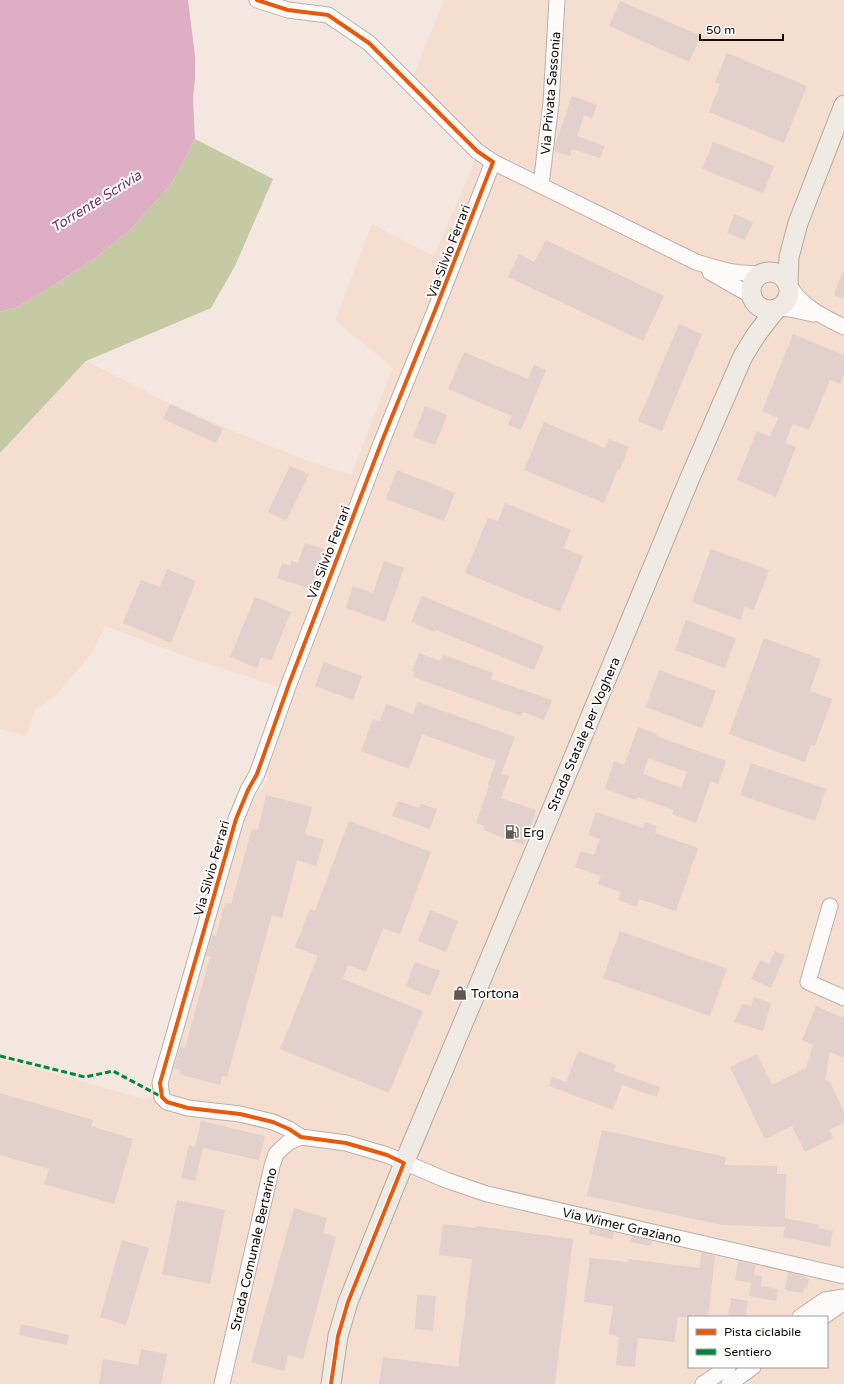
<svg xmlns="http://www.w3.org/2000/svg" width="844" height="1384" font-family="'Varela Round',sans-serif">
<rect width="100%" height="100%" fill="#f4e7df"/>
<path fill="#f5ded0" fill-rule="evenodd" d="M444,0H844V1384H0V1060L31,1067L143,1099L167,1093L173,1068L171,1067L238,834L257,794L269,780L267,770L275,742L279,729L295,693L258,680L187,657L105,626L92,653L57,694L35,710L26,736L0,729V453L86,361L161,399L245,436L306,460L351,475L393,367L335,321L372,224L434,256L476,158L408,89ZM689,1317H827V1367H689Z"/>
<polygon fill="#c5caa5" points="195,139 273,179 235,266 211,308 86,361 0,453 0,312 16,308 57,283 94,259 131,229 172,183"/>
<polygon fill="#deafc4" points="0,0 188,0 195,56 195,78 193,98 195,139 172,183 131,229 94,259 57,283 16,308 0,312"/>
<g fill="#e1d0cb" fill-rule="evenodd">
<polygon points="620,1 701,36 689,62 609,26"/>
<polygon points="727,53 807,86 784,143 709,112 720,84 715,82"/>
<polygon points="572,96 597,105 592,118 584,115 577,136 605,146 600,158 572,149 570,156 554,151 555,145"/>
<polygon points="713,142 774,166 763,193 702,169"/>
<polygon points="734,214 753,222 745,240 727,233"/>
<polygon points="546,240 664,296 643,341 508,277 519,254 534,262"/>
<polygon points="843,271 844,271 844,299 834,295"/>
<polygon points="679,324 702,334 662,431 638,421"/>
<polygon points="793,334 844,355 844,375 840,384 830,380 809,430 793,424 785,443 796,447 776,497 737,480 757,431 770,437 778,418 762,411"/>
<polygon points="464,352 528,379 534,365 546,370 521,430 508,425 512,416 448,389"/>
<polygon points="170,404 223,429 216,443 163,419"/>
<polygon points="425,406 447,415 435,445 413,437"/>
<polygon points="544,422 605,448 609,439 629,447 620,470 618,469 604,503 524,470"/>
<polygon points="290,466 309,474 286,521 268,512"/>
<polygon points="397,470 455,493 444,521 386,499"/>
<polygon points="505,503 571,530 563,548 583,556 560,612 465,573 488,518 498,521"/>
<polygon points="305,543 324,549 311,589 277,578 282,563 290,566 292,561 298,563"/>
<polygon points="711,549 769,570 754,610 745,607 741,620 692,602"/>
<polygon points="384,561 404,568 385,622 346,608 353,586 373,593"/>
<polygon points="167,569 196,581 171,643 123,623 141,580 160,587"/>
<polygon points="422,596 544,646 534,670 436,630 435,632 411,622"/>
<polygon points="255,597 291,612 271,661 261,657 257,668 230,657"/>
<polygon points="686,620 736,638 725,668 675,650"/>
<polygon points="764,638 821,659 810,691 832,699 815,746 811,745 805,762 729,734"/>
<polygon points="419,653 440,661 443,655 493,673 491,679 552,700 544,720 523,712 521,716 413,677 415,672 412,671"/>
<polygon points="324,662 362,676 353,700 315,686"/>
<polygon points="659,670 716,691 702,728 646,707"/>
<polygon points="418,702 515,737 501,774 509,776 501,798 536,810 524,845 483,830 485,826 476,823 489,786 488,785 496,761 422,734 409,769 361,751 373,719 380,721 386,704 413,714"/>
<path d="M638,727L657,734L656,736L726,761L718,784L711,781L696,823L672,814L674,810L637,797L636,800L605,789L614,761L624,765ZM648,758L687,772L681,788L643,774Z"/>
<polygon points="751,763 826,789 815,821 740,795"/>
<polygon points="266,795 312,807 305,834 324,840 316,866 297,860 282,918 272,915 227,1077 222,1076 220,1085 179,1074 181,1070 174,1068 180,1047 185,1048 210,957 206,956 212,935 216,936 225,903 231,904 252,829 258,830"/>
<polygon points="398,801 419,808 421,804 437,809 430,829 392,816"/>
<polygon points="596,812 643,828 645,822 657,826 655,833 698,848 676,911 639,899 637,907 618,900 621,892 598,884 601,876 575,867 581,851 594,855 600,839 588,835"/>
<polygon points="349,821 431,852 400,934 383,928 366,972 348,965 343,979 423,1011 389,1093 280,1049 318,956 295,947 310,909 315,911"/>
<polygon points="430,910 458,921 446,952 418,941"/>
<polygon points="620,931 727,969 710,1016 603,978"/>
<polygon points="775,951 785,955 771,988 751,979 760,960 769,964"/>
<polygon points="415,962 440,971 430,996 406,986"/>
<polygon points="754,997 771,1003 763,1031 734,1022 742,1004 751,1006"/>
<polygon points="816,1006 844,1018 844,1058 830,1052 825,1080 830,1082 844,1112 844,1123 829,1130 833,1138 805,1152 792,1126 765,1139 730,1067 757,1054 772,1085 806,1068 813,1045 802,1040"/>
<polygon points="578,1051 616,1065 614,1071 660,1087 657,1097 622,1085 613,1110 549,1086 552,1077 566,1082"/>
<polygon points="0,1093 93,1120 91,1126 133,1139 114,1204 44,1184 49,1169 0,1155"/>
<polygon points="201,1121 265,1136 259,1160 203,1148 195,1181 181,1178 189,1145 195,1147"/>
<polygon points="602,1130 726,1157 724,1165 777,1166 777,1174 786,1174 785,1218 819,1225 818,1228 833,1231 830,1247 783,1237 785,1227 722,1225 587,1196"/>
<polygon points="177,1200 225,1210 210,1284 162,1274"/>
<polygon points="294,1208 327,1218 323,1233 336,1237 303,1359 288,1355 284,1371 251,1362"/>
<polygon points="443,1224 475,1228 476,1226 573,1239 555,1384 379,1384 383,1357 458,1367 472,1259 439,1255"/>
<polygon points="590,1227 614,1232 613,1239 589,1234"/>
<polygon points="632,1236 652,1241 651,1246 630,1242"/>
<polygon points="122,1240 149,1248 126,1325 100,1317"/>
<polygon points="701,1252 715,1256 708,1317 678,1317 674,1342 638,1338 635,1367 616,1365 619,1337 609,1334 613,1306 584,1302 590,1258 628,1262 628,1259 700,1268"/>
<polygon points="738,1261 756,1265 754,1275 762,1276 761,1286 778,1289 776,1301 749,1296 751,1283 735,1280"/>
<polygon points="788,1272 806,1277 806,1279 809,1279 807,1289 804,1288 803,1293 785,1290"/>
<polygon points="417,1295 436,1296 433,1331 415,1329"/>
<polygon points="731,1298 748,1301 745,1317 728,1317"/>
<polygon points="21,1324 69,1335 67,1345 19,1335"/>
<polygon points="141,1349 167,1354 161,1384 99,1384 103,1359 138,1365"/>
</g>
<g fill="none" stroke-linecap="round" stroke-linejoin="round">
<defs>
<g id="minor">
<path d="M257,0L288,10L328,15L369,43L477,151L493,162L696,262C721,270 738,275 765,273"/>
<polyline points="541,185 551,103 557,0"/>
<polyline points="710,272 752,296"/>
<path d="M789,285C802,307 822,316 844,327"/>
<polyline points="778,308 790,309 813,314"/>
<polyline points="830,906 808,982 844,998"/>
<polyline points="301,1137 289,1129 273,1122 240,1114 188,1108 167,1102 162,1097 160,1083 236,819 248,790 257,774 289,684 382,441 434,313 493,162"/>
<polyline points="800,1317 825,1300 844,1297"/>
<polyline points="823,1317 844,1302"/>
<polyline points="222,1384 272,1166 276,1154 281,1149 289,1142 301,1137 346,1143 387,1155 446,1180 487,1194 844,1276"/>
<polyline points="703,1384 728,1367"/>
<polyline points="729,1384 753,1367"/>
</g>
<g id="major">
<circle cx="770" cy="291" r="19"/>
<polyline points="788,283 789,257 798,223 844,105"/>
<polyline points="331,1384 338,1336 348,1302 404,1163 469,1009 689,480 743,356 756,335 776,309"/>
</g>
</defs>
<use href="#minor" stroke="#baafa9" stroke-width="17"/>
<use href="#major" stroke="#b3a99b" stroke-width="21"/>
<use href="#minor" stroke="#fdfbfa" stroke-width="15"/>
<use href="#major" stroke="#efeae4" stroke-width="19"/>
<polyline stroke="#00873e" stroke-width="3" stroke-dasharray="6 3" stroke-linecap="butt" points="0,1056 85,1077 113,1071 162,1097"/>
<defs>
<polyline id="cycleway" points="257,0 288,10 328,15 369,43 477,151 493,162 434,313 382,441 289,684 257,774 248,790 236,819 160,1083 162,1097 167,1102 188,1108 240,1114 273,1122 289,1129 301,1137 346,1143 387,1155 404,1163 348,1302 338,1336 331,1384"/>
</defs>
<use href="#cycleway" stroke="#fff" stroke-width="6"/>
<use href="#cycleway" stroke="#e8590c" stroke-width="4"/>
</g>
<defs>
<symbol id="fuel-bare" viewBox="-9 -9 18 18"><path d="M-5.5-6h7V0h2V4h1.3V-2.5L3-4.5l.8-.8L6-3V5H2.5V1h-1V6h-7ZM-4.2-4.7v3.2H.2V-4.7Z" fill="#615852" stroke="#fff" stroke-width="2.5" paint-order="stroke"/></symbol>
<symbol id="shop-bare" viewBox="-9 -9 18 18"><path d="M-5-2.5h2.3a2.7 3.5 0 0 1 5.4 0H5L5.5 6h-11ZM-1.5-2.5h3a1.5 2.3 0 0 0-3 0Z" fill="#615852" stroke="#fff" stroke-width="2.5" paint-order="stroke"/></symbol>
</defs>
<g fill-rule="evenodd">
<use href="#fuel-bare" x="502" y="822" width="20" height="20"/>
<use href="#shop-bare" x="450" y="983" width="20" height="20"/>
</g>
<g text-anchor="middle" stroke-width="4" stroke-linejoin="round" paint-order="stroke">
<g font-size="13" fill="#120b06" stroke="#fff">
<text transform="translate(550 93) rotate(-85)" y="5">Via Privata Sassonia</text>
<text transform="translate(448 251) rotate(-69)" y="5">Via Silvio Ferrari</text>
<text transform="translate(328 552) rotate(-69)" y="5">Via Silvio Ferrari</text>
<text transform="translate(583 734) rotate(-67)" y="5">Strada Statale per Voghera</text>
<text transform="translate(211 868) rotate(-74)" y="5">Via Silvio Ferrari</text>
<text transform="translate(622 1225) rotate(13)" y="5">Via Wimer Graziano</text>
<text transform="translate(253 1249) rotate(-77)" y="5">Strada Comunale Bertarino</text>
</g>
<g font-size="13" fill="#120b06" stroke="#fff" text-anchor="start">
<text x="523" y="837">Erg</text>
<text x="471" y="998">Tortona</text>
</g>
<g font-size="14" font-style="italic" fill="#782f5c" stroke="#fff">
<text transform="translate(96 201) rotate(-32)" y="5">Torrente Scrivia</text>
</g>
</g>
<rect x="688" y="1316" width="140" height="52" fill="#ffffff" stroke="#a09d9b"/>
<rect x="696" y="1329" width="20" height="6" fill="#e8590c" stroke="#a09d9b"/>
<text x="724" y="1336" font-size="12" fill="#120b06">Pista ciclabile</text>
<rect x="696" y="1349" width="20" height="6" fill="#00873e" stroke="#a09d9b"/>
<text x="724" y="1356" font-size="12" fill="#120b06">Sentiero</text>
<path d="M700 34v6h83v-6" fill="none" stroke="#120b06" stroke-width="2"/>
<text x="706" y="34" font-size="12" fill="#120b06" stroke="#ffffff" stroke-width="3" paint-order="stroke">50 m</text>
</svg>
